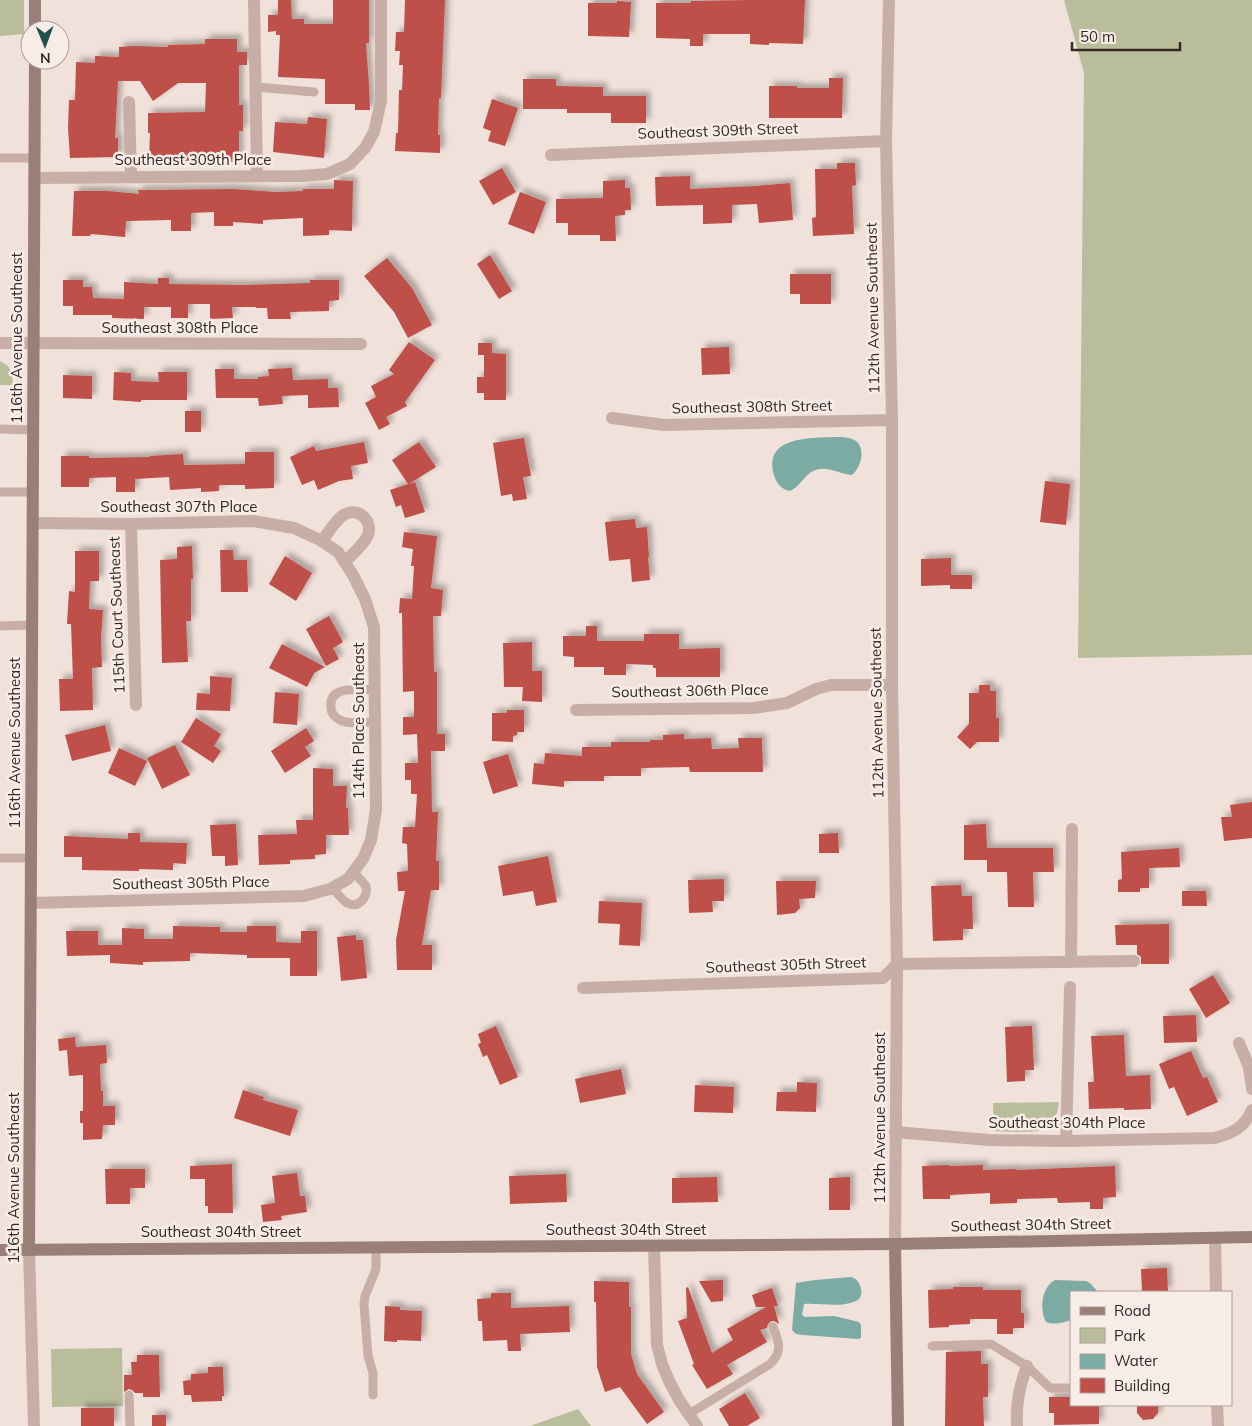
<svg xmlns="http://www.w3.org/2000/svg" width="1252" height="1426" font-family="Mulish,sans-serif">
<defs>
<filter id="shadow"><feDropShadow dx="4.5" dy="-4.5" stdDeviation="2.5" flood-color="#0004"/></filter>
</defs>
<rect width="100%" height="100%" fill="#f0e1da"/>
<g fill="#b9bd9b">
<polygon points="0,0 24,0 24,34 0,36"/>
<polygon points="1064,0 1252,0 1252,655 1078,658 1084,73"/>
<path d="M0,361C12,367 12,373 13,385H0Z"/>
<path d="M1059,1102C1058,1108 1057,1116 1053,1121C1044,1137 1010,1131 994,1131L993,1103Z"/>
<polygon points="122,1348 123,1406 52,1407 51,1349"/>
<polygon points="578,1409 591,1426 530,1426"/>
</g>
<g fill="#7baba3">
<path d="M835,437C842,437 850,437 856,441C866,449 861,468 852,475C838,474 823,463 810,473C802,479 799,487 790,491C781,489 777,484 774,475C763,436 811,438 835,437Z"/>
<path d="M851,1277C861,1279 866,1297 856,1301C841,1308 821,1303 804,1304L802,1315L805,1317L834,1316L859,1322L861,1325V1338L858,1339L803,1335L796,1334L792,1330L796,1283L815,1280Z"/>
<path d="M1055,1280L1086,1281L1090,1283L1098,1292H1071V1320C1062,1323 1055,1325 1046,1322C1039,1308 1042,1287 1055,1280Z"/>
</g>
<g fill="#be4f49" filter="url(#shadow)">
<polygon points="278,0 291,0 292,19 304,19 304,24 333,24 333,0 369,0 369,43 366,43 369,85 370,110 355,110 355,104 325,104 325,79 278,77 280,35 276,35 276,31 268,32 268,15 278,15"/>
<polygon points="405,0 445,0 441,98 439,98 438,135 440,135 440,153 395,151 396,133 398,133 399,90 402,90 403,65 399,65 400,51 395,51 396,32 404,32"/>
<polygon points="752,0 805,0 803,44 769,43 769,45 750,44 750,34 703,34 703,46 690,46 690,39 656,38 656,3 691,3 691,1"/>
<polygon points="617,1 631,2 629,37 588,36 588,3 617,3"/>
<polygon points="205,39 237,39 237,52 247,52 247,65 239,65 239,105 243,105 243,131 239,131 239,162 149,160 150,133 148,133 148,113 205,112 206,83 178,83 153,101 140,81 118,81 115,138 118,138 118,157 70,158 68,128 69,100 75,100 76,62 95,63 95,56 119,57 119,47 134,46 168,47 168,45 205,44"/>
<polygon points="829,78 843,78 842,118 769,118 769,86 797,86 797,88 829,88"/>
<polygon points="523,79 556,79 556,86 603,87 603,96 646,96 646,123 611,123 611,113 567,113 567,109 523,109"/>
<polygon points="492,99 518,108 505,146 488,141 491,131 483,128"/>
<polygon points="308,117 327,119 324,158 273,152 275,122 307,124"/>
<polygon points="837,163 855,163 856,185 852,186 854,234 813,236 812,218 816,217 815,169 837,169"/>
<polygon points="502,168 516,192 493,205 479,181"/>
<polygon points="690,176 690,189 756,186 790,183 793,220 759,223 757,204 732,205 732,223 703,224 703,205 656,206 655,177"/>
<polygon points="334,180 353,181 352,231 329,230 329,235 303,236 303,218 263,220 263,224 233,222 233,226 214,226 214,212 191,213 191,231 171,231 171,220 126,221 125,237 91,234 90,236 72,236 74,191 108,191 139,194 138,190 151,190 233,189 275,192 303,191 303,189 334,189"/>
<polygon points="625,180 625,188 630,188 631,210 625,210 625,215 615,216 616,241 600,241 600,235 568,235 568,223 556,223 556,199 603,198 603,181"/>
<polygon points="520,192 546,202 534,234 508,224"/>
<polygon points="490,255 512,291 499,299 477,264"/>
<polygon points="387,258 412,288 432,325 408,338 394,312 364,276"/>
<polygon points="790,274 831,274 831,304 800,304 800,294 790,294"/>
<polygon points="158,278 169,278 169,284 244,285 310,283 310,280 339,280 339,300 329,301 329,311 290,312 291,319 268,319 267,308 256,308 256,307 232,307 233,318 210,319 210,304 188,304 188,318 171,318 171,307 144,307 144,319 112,318 112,315 73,315 73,306 63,306 63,280 83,280 83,287 92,287 93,298 124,299 124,282 158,284"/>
<polygon points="409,342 435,360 405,402 407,406 386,417 390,424 379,430 365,403 376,397 371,386 394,374 389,370"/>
<polygon points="478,343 492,343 492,353 506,354 506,400 484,400 484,393 477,393 477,377 484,377 484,355 478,355"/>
<polygon points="729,347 730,374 702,375 701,348"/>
<polygon points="292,368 293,380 328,379 328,388 338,388 339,407 308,408 308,395 282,396 283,404 259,406 258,398 216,398 215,369 234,369 234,379 258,379 258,377 269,376 268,369"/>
<polygon points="114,372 131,373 131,381 159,382 158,372 187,372 187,400 141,400 141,402 113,400"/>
<polygon points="63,375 92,376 92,399 63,398"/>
<rect x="185" y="411" width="16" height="21"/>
<polygon points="524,438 531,476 523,477 527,499 513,501 512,494 501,496 493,443"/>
<polygon points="364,442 368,463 351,466 353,479 339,481 318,490 314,480 302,485 290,457 314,446 316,451"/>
<polygon points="419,442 436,467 409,484 415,482 425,512 405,518 401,505 396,507 390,490 408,484 392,460"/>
<polygon points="245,452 274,452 274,488 245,489 245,485 219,485 219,491 201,492 201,488 170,490 169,477 135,479 135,492 116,492 116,477 89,478 89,487 61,487 61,456 89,456 89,458 150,457 150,456 183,454 184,465 245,464"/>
<polygon points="1045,481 1070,484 1066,525 1040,522"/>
<polygon points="635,519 636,528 647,527 649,557 648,557 650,580 632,582 630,559 609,561 605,522"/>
<polygon points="404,532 437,536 431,588 443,590 441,616 433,616 434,672 437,672 437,734 445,734 445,751 431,751 432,812 438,812 436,861 439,861 439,890 431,890 422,945 432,945 432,970 397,970 396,940 405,891 398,891 397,872 408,871 407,844 402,843 403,827 415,827 417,794 411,794 411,780 405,780 405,763 418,763 417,734 403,735 403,717 414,717 414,691 403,692 402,613 399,613 400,598 412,599 414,566 411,566 413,549 402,547"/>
<polygon points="192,546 193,579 191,579 191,621 186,621 188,662 162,663 160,560 177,559 177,547"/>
<polygon points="220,550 233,550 234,560 247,560 248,592 221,592"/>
<polygon points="75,551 99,551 99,581 90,581 89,609 103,610 101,638 102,667 92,668 93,710 60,711 59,679 73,679 71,624 67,624 69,591 75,592"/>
<polygon points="285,556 312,573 296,601 269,584"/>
<polygon points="951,558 951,575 972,575 972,589 950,589 950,585 921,586 921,559"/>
<polygon points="329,616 343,642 333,648 339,659 326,666 306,629"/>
<polygon points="586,626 597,626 597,641 644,641 644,634 679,634 679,649 720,648 720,677 656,677 656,668 653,668 653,665 626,664 626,675 604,675 604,667 574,667 574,657 563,656 563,636 586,636"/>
<polygon points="532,642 532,671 542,671 542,702 522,701 523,687 504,687 503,643"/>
<polygon points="282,644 325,667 314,673 307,687 269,668"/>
<polygon points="210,676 232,678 230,711 196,710 197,693 210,694"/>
<polygon points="979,685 990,685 990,691 996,691 996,718 999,718 999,742 977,742 970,749 957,737 969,724 969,693 979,693"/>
<polygon points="275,692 299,694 297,725 273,723"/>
<polygon points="507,710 524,710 524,732 517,732 517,735 513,736 513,742 492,741 492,713 507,713"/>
<polygon points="196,718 221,734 214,746 221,751 213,763 181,742"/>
<polygon points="105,725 111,751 72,761 65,735"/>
<polygon points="306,728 314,741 305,747 311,756 285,773 271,751"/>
<polygon points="684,734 684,739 711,738 712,749 739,748 738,738 762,738 763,772 690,772 689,767 641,768 641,776 604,776 604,781 564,781 564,787 532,784 534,763 544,764 545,753 582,756 582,747 611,747 611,742 650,742 650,740 663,740 663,735"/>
<polygon points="175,745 190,775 162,789 147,758"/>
<polygon points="119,748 147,761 135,786 108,773"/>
<polygon points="508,754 518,786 493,794 483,762"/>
<polygon points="313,768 333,769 333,786 347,786 346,808 348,808 349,835 326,835 326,854 315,855 315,859 290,860 290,864 259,865 258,835 297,834 296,820 313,820"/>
<polygon points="1252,802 1252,838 1224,841 1221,817 1232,817 1230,805"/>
<polygon points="236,824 238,865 225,866 225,856 212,856 210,825"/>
<polygon points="986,824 987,848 1053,848 1054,872 1033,872 1034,907 1008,907 1007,872 987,872 987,860 964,860 964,825"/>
<polygon points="128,833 140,833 140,842 187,843 186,864 173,863 173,870 139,869 139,871 82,870 82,857 64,857 64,836 128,839"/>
<polygon points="838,833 839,853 819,853 819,834"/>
<polygon points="1179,848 1180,867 1149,868 1149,888 1140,888 1140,892 1118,892 1118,880 1122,879 1121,852"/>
<polygon points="548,856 557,902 536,906 533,891 503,896 498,866"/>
<polygon points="724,879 724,901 712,901 713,912 689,913 688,880"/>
<polygon points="776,881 816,881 815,898 799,899 800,908 795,913 777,915"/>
<polygon points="961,885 962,896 972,896 973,929 963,929 963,940 933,941 931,886"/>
<polygon points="1182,891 1206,891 1207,906 1182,906"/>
<polygon points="599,901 642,903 640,946 619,945 620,924 598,923"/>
<polygon points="1169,924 1169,964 1141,964 1141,957 1137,954 1137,945 1116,945 1115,925"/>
<polygon points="173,926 220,927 220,932 247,932 247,926 276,926 276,942 301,943 301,931 317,931 317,976 290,976 290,958 247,958 247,955 190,953 190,961 143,962 143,965 110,963 110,955 67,956 66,931 98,931 98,945 122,945 122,928 144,929 144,939 173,939"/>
<polygon points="356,935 356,940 363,940 367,978 341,981 337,937"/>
<polygon points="1213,975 1230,1003 1206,1018 1189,989"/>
<polygon points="1196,1015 1197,1042 1164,1043 1163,1016"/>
<polygon points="496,1026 518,1077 500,1085 487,1055 483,1057 478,1044 481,1043 478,1034"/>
<polygon points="1032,1026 1034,1070 1025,1070 1025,1081 1007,1082 1005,1027"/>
<polygon points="1124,1035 1126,1076 1150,1075 1151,1109 1124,1110 1124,1108 1089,1109 1088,1082 1094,1082 1091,1036"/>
<polygon points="75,1037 76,1047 106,1045 107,1063 100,1064 101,1091 103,1091 103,1106 115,1106 115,1125 103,1125 102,1139 83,1140 83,1123 80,1123 80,1111 83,1111 83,1075 69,1076 67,1050 59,1051 58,1039"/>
<polygon points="1191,1051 1203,1078 1207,1077 1218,1102 1187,1116 1174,1087 1169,1089 1159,1064"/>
<polygon points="621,1069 626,1094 580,1103 575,1079"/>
<polygon points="797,1082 817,1083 816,1112 776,1111 777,1092 797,1092"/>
<polygon points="695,1085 734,1087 733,1113 694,1112"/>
<polygon points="243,1090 264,1097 263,1100 298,1110 290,1136 234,1118"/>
<polygon points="232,1164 233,1213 208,1213 208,1206 205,1206 205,1179 190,1179 190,1166"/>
<polygon points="949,1165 949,1166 983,1165 983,1170 1016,1169 1016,1170 1115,1166 1116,1197 1103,1198 1103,1209 1090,1209 1090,1202 1058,1203 1057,1198 1017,1199 1017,1203 990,1204 990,1193 950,1195 950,1199 923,1199 922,1166"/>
<polygon points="105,1169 145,1169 145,1188 130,1188 130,1204 106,1204"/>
<polygon points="297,1173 300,1196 305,1196 307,1212 281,1216 282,1220 263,1222 261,1205 275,1203 272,1176"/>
<polygon points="566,1174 567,1202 510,1204 509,1176"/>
<polygon points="717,1177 718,1202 672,1203 672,1178"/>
<polygon points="850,1177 850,1210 829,1210 829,1178"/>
<polygon points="1167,1268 1168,1292 1142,1292 1141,1269"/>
<polygon points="723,1280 723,1301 711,1302 699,1281"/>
<polygon points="594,1281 629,1282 629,1307 631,1307 631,1354 637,1374 664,1412 647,1424 620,1387 605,1392 597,1367 596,1302 594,1302"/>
<polygon points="688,1287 712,1353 733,1340 727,1329 766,1307 756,1307 752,1295 772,1288 778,1306 774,1306 779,1324 774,1321 771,1321 768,1324 767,1328 760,1330 767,1342 727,1365 733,1374 707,1389 692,1365 694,1364 678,1321 687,1318 686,1288"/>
<polygon points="953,1287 983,1287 983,1290 1021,1290 1021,1313 1024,1313 1024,1328 1013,1328 1013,1334 997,1334 997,1319 970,1319 970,1324 949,1325 949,1327 929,1328 928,1290 953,1289"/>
<polygon points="491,1293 511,1293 511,1308 569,1306 570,1332 520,1334 521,1351 508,1351 507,1340 483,1341 482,1321 478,1321 477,1299 491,1298"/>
<polygon points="385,1306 400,1307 400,1310 422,1311 421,1341 397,1340 397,1342 384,1341"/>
<polygon points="981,1351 981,1364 988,1364 988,1397 983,1397 984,1426 945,1426 946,1352"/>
<polygon points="137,1355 159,1355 160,1397 143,1397 143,1393 135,1393 132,1390 129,1389 124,1392 124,1375 132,1375 131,1362 137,1362"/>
<polygon points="208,1367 223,1367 224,1396 222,1396 222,1401 192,1402 191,1395 184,1395 183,1381 191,1380 191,1374 208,1373"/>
<polygon points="745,1393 760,1418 747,1426 729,1426 719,1409"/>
<polygon points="1049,1397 1071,1397 1071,1405 1099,1405 1099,1424 1054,1425 1054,1413 1049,1413"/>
<polygon points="1137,1405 1158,1405 1158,1413 1153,1419 1143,1420 1137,1413"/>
<rect x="81" y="1408" width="33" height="18"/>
<rect x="152" y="1415" width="14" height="11"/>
</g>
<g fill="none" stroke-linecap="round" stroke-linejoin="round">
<g stroke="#c7afa7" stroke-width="9">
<polyline points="256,87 314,92"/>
<polyline points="0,158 34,158"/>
<polyline points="0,429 33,430"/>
<polyline points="0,492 33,492"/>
<polyline points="0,626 32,625"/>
<path d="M375,690C360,690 328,684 331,708C331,713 335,718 340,720C349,725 365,722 375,722"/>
<polyline points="0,858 31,858"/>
<path d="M332,887C336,892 341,899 347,903C359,909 368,897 366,886L353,871"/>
<polyline points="932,1346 991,1344 1027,1366 1050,1388 1071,1388"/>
<polyline points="129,1395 130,1426"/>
<polyline points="373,1395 373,1373 368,1356 364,1304 365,1296 376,1269 376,1248"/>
<path d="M689,1414L770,1364C783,1352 779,1342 773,1327"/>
</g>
<g stroke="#c7afa7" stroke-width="12">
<polyline points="254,0 257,176"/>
<polyline points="889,0 886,141 892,420 892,685 897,964 895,1244"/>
<polyline points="129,102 131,177"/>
<polyline points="551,155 886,141"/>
<polyline points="34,178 301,176 327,174 350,164 365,148 374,132 381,101 381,0"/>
<polyline points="0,343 361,344"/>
<polyline points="612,418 664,425 892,420"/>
<polyline points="131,524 136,705"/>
<path d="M322,541C328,533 336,519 345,514C359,507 373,521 368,535C364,545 352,554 345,562"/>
<polyline points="576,710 754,708 787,703 816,689 831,685 892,685"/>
<polyline points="31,903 304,896 330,889 348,879 363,859 371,840 376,810 374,627 365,599 353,575 338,552 320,540 294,528 253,521 131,524 33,523"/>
<polyline points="1071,962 1072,829"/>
<polyline points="583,988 883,978 897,964 1134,961"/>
<polyline points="1239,1043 1249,1067 1252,1089"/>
<path d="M895,1132L989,1140L1066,1141L1215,1138C1233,1133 1244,1128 1252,1110"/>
<polyline points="1066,1141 1070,987"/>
<polyline points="1215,1238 1216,1292"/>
<polyline points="654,1246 657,1345 662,1364 669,1381 679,1400 697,1426"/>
<polyline points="29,1250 34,1426"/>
<polyline points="1217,1405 1218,1426"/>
<path d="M1017,1426C1016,1403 1019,1388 1027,1366"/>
</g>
<g stroke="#9a7e78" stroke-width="12">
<polyline points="35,30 35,0"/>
<polyline points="895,1244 898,1426"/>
<polyline points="0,1250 895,1244 1252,1237"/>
<polyline points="29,1250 35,60"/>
</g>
</g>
<g text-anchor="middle" stroke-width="5" stroke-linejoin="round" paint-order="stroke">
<g font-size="15" fill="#342827" stroke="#f8ece6">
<text transform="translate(718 131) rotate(-2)" y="5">Southeast 309th Street</text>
<text x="193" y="165">Southeast 309th Place</text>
<text transform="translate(873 308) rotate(-91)" y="5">112th Avenue Southeast</text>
<text x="180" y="333">Southeast 308th Place</text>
<text transform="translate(17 338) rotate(-90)" y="5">116th Avenue Southeast</text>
<text transform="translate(752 407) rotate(-1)" y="5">Southeast 308th Street</text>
<text x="179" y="512">Southeast 307th Place</text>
<text transform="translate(117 615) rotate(-92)" y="5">115th Court Southeast</text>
<text transform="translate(690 691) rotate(-1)" y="5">Southeast 306th Place</text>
<text transform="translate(877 713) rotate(-91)" y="5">112th Avenue Southeast</text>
<text transform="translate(359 721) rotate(-90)" y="5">114th Place Southeast</text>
<text transform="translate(15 743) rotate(-90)" y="5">116th Avenue Southeast</text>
<text transform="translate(191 883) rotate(-1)" y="5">Southeast 305th Place</text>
<text transform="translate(786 965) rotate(-2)" y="5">Southeast 305th Street</text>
<text transform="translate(880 1118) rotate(-90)" y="5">112th Avenue Southeast</text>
<text x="1067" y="1128">Southeast 304th Place</text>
<text transform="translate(14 1178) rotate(-90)" y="5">116th Avenue Southeast</text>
<text transform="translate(1031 1225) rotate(-1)" y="5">Southeast 304th Street</text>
<text x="626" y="1235">Southeast 304th Street</text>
<text x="221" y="1237">Southeast 304th Street</text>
</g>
</g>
<rect x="1070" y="1291" width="162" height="115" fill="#f8ece6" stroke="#aa9e9a"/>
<rect x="1080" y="1307" width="25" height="8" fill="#9a7e78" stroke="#aa9e9a"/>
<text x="1114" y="1316" font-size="15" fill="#342827">Road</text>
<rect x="1080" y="1328" width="25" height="15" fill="#b9bd9b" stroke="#aa9e9a"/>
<text x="1114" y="1341" font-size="15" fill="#342827">Park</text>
<rect x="1080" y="1354" width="25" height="15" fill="#7baba3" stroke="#aa9e9a"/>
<text x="1114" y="1366" font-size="15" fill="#342827">Water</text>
<rect x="1080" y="1378" width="25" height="15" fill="#be4f49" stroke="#aa9e9a"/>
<text x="1114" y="1391" font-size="15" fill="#342827">Building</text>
<g transform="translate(45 45) rotate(179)"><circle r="24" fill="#f8ece6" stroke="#aa9e9a"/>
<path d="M0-4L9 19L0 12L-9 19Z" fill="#1f524c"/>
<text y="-8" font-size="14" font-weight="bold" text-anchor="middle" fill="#342827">N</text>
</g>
<path d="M1072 42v8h108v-8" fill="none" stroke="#342827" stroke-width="2.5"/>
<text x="1080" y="42" font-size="15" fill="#342827" stroke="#f8ece6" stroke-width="4" paint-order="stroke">50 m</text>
</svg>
